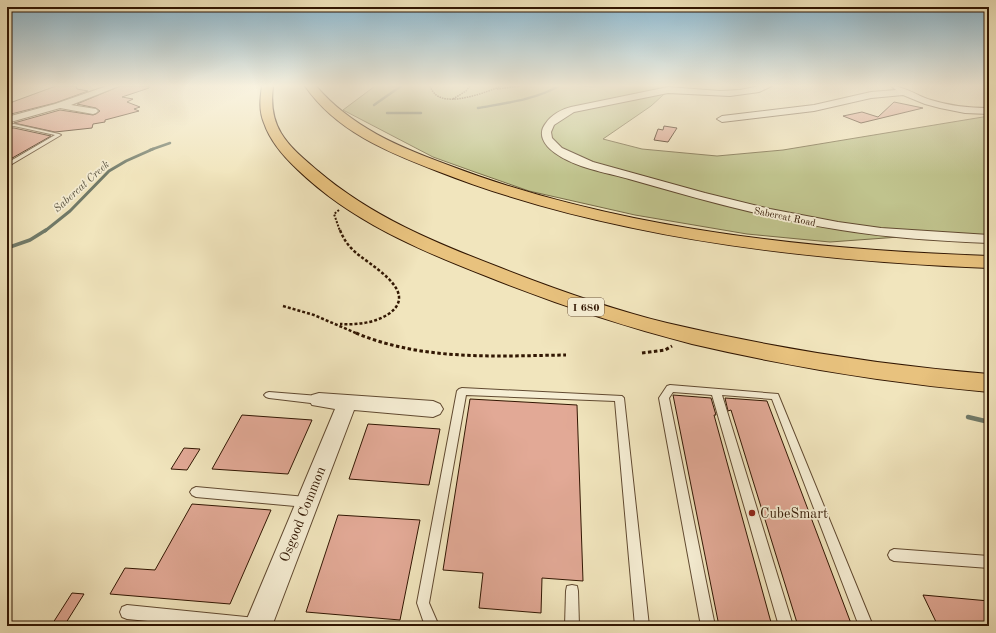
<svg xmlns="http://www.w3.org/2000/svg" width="996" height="633" font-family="'Old Standard TT',serif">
<rect width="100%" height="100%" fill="#f1e5bd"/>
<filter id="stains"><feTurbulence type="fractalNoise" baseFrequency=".005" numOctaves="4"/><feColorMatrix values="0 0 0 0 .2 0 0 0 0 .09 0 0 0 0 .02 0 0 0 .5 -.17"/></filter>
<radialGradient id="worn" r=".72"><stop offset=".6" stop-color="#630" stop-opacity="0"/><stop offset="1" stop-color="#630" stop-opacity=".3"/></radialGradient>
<polygon fill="#c0c38d" stroke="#786c48" points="375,86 673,86 651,106 603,139 642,149 717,156 783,150 989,116 989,235 927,235 830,242 747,234 635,215 529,191 472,171 433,157 343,110"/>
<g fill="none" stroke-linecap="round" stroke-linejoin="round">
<g stroke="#717b6a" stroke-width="2.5">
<polyline points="580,86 603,86"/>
<polyline points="374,105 401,86"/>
<path d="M478,108C506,103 534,100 559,86"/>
<polyline points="387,113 421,113"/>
<polyline points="150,150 170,143"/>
</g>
<polyline stroke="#717b6a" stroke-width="3" points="45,231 70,211 109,171 126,161 153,149"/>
<polyline stroke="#717b6a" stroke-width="3.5" points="7,248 30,240 46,230"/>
<polyline stroke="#717b6a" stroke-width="4.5" points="968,417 989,422"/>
</g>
<g fill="#e2a996" stroke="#311602">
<polygon points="56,86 76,86 77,89 88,91 55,103 7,115 7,104"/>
<polygon points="120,86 149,86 149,88 122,97 133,99 127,102 140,107 134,109 139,111 105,120 105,122 93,124 92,128 55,132 14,123 60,110 93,115 96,114 100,111 96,108 77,104"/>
<polygon points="894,102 923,108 861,123 843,116 862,112 878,117"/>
<polygon points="664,126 677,128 668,142 654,140 658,129 663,130"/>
<polygon points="7,128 14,128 51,136 7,161"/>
<polygon points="673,395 711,398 716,415 714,415 772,626 719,626"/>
<polygon points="725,398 767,401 852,626 798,626 731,410 728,411"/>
<polygon points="470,399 577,405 583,581 542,578 541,613 479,608 483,573 443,570"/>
<polygon points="242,415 312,420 288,474 212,469"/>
<polygon points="368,424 440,429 429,485 349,479"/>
<polygon points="184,448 200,449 187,470 171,469"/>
<polygon points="192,504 271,510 230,604 110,594 125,568 155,570"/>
<polygon points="338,515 420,520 400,620 306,612"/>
<polygon points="72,593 84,594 64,626 51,626"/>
<polygon points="923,595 989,601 989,626 938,626"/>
</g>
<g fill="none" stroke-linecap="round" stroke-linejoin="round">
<defs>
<g id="service">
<polygon points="14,124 59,134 61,135 7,167 7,163 55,135 14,126 7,127 7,125"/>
<polygon points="670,385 778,394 873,626 859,626 772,399 722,395 793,626 779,626 712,395 673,392 669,398 715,626 701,626 659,398 667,386"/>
<polygon points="462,388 622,396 624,398 649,626 635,626 615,401 466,395 429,603 439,626 425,626 417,603 457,391 459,389"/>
<polygon points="269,392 319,396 322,398 324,400 322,402 319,404 269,398 266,397 264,395 266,393"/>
<polygon points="196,487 306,497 310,498 312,502 310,506 306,507 196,497 192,495 190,492 192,489"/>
<polygon points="894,549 989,556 989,568 894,561 890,559 888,555 890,551"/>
<polygon points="572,585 577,586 578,591 579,626 565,626 566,591 567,586"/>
<polygon points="127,605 265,619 270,621 272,626 200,626 127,619 122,617 120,612 122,607"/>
</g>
<g id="minor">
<polygon points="107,86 119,86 71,105 96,109 98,111 96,113 93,114 60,108 7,123 7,117 55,104"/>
<path d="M759,86H772L759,92L730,96L668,93L574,112L554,125L551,132L552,138L562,148L593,162L705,193L770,209L838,222L881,228L989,235V243C939,241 890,238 841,230C769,219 699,199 629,179C604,172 576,168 555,153C544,145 537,134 546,123C551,115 562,109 571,107L668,87L720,91L740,90Z"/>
<path d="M891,86C905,86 917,96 931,100C950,106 969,108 989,108V114L965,113L940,108L925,104L903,95L871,98L814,111L722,122L717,119L722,116L814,105L871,92L896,90Z"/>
<polygon points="319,393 433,401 440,404 443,409 440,414 433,417 354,410 272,626 244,626 335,409 312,405 309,400 312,395"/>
</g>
<g id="motorway">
<path d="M262,86H273C271,103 272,118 281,133C290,148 305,160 318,171C372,217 436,243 501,268C555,289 610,309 667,323C773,348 881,365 989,374V392C889,383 790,367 692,344C622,326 553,303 486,276C419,250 351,221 298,170C284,157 270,141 264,123C259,111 260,99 262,86Z"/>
<path d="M305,86H316C351,127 399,147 448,165C615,229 811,250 989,256V268C808,261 607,238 437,171C387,152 336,131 305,86Z"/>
</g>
</defs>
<use href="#service" stroke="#614a31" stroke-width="2"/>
<use href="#minor" stroke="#614a31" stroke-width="2"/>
<use href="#motorway" stroke="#311602" stroke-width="2"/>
<g stroke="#311602" stroke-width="1.5" stroke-dasharray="1.5 1" stroke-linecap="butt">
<path d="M430,86C431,89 433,92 435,94C449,107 486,92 502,86"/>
<polyline points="497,89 520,86"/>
<polyline points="453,99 466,91 470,86"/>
</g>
<polyline stroke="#311602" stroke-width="2" stroke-dasharray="2 1.5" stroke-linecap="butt" points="339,210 334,214 340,231"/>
<g stroke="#311602" stroke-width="2.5" stroke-dasharray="3 2" stroke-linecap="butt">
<path d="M340,230C343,238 347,244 353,250C367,264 420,290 390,313C376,323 357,325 340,324"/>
<polyline points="283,306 314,315 358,334"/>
</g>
<g stroke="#311602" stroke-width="3" stroke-dasharray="3.5 2.5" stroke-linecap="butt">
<path d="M356,333C422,361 496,356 566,355"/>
<polyline points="642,353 665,350 672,346"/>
</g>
<use href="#service" fill="#f6eed4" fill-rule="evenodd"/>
<use href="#minor" fill="#f6eed4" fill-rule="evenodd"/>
<use href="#motorway" fill="#e8c27e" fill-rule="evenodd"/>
</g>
<linearGradient id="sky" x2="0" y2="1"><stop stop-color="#89b8d2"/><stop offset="0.49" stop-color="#f9f3e1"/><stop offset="1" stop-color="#f9f3e1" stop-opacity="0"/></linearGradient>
<rect width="996" height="175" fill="url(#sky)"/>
<circle fill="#8f2418" stroke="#f6eed4" stroke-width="1.5" cx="752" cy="513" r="4"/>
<g text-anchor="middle" stroke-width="3.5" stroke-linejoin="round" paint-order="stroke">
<g font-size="10" fill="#311602" stroke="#f6eed4">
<text transform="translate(785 216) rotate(12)" y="4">Sabercat Road</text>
</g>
<g font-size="11" font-style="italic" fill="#56513f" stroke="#f6eed4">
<text transform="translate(81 186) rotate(-42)" y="4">Sabercat Creek</text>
</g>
<rect fill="#f6eed4" stroke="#6c5741" stroke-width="1" x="568" y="298" width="36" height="18" rx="3"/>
<g font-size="11" font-weight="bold" fill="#311602">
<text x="586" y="311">I 680</text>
</g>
<g font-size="14" fill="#311602" stroke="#f6eed4" text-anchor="start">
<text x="760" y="518">CubeSmart</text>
</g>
<g font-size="14" fill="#311602" stroke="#f6eed4">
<text transform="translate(302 514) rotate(-68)" y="5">Osgood Common</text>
</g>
</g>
<rect width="996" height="633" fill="none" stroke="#f1e5bd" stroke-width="24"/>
<rect x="8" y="8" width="980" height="617" fill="none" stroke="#311602" stroke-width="2"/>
<rect x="12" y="12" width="972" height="609" fill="none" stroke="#311602"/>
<rect width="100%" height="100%" filter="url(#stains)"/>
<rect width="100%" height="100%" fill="url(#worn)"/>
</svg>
